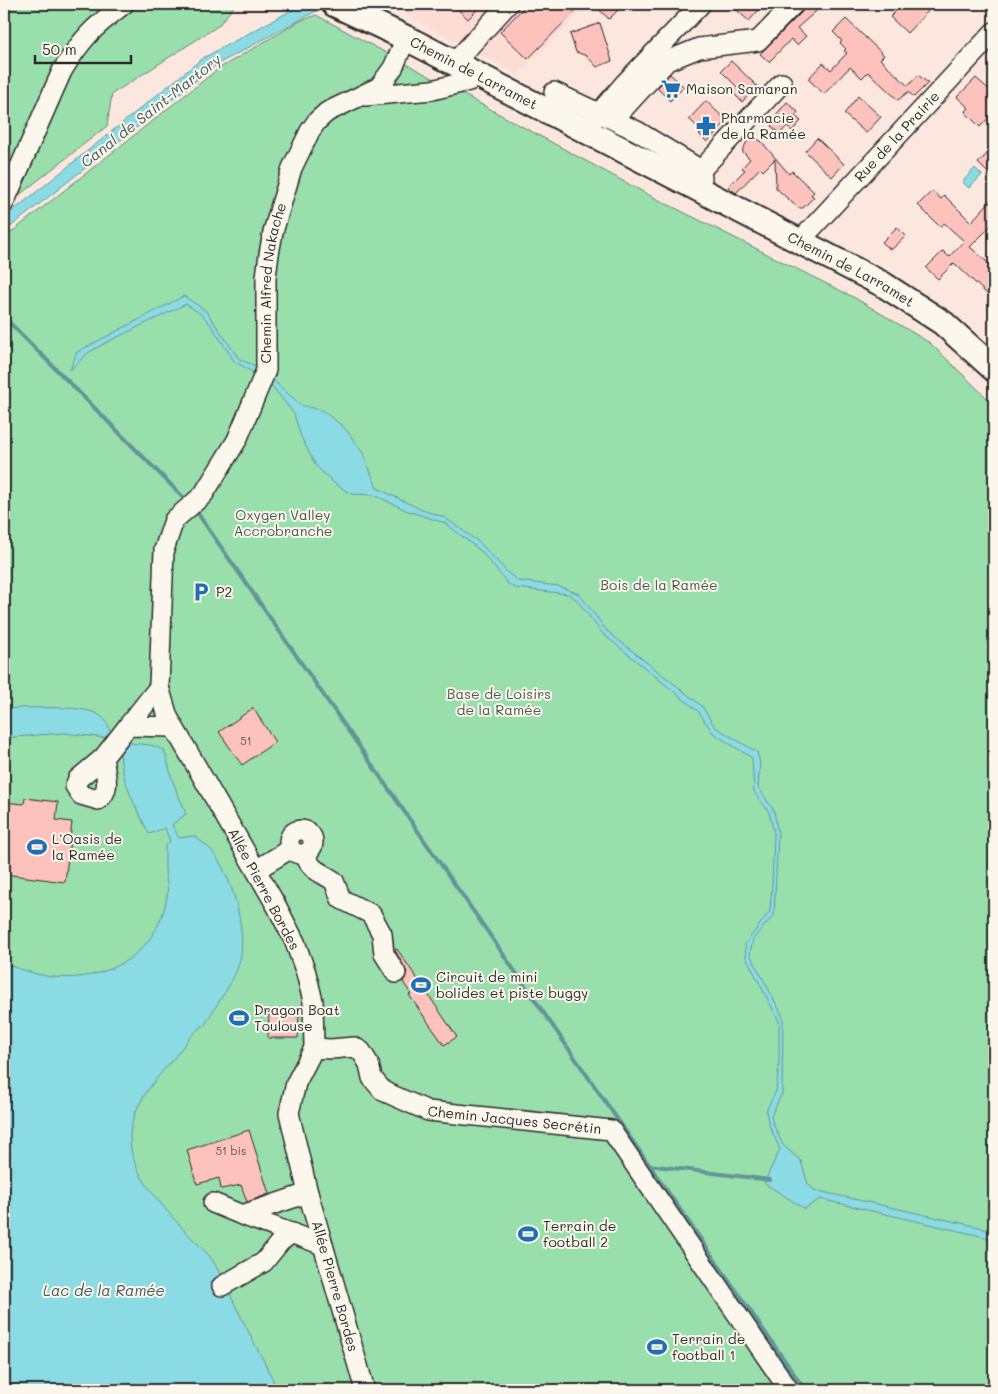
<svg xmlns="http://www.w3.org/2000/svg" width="998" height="1394" font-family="Mali,sans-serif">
<rect width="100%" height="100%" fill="#fce7de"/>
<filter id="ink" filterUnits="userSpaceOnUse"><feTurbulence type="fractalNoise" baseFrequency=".02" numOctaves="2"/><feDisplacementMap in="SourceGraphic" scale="10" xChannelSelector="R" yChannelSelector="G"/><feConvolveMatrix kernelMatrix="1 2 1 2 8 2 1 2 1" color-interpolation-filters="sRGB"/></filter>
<g filter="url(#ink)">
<polygon fill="#fddcd4" points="387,4 589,4 518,75"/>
<g fill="#99dfab" stroke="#62856b">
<polygon points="4,4 236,4 218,26 112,94 107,126 4,207"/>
<polygon points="316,15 647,194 855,298 930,343 988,399 994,411 994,1390 4,1390 4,238 218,69 300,21"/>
</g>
<g fill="#8adbe4" stroke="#64959a">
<polygon points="303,4 310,4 320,9 216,65 4,232 4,218 203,58"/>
<polygon points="975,168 982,175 969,188 962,182"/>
<polygon points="184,296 206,311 239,359 258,367 301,405 323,411 345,428 363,453 377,488 422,510 444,517 480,543 507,572 518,581 558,586 579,594 607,631 702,706 715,727 757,752 760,763 758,787 774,811 778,834 774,915 753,939 750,954 783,1017 782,1093 771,1116 773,1124 783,1145 801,1161 808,1184 814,1190 979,1227 994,1233 994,1239 820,1199 805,1209 764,1183 780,1149 769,1125 766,1111 776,1091 779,1065 779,1021 746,957 745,944 770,911 772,885 774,833 769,812 754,792 752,758 713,733 698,711 603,634 576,599 568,594 515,588 508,584 482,552 445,523 408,511 374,495 351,494 334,483 316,466 301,437 294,414 269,382 234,361 211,325 202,315 186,304 105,343 88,353 70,370 77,352"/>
<path d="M20,708C39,708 84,705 99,715C106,719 108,725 110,731L129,743L151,745L164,750C169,761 169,773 174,784C177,795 183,803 186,814L172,825L179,838L194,836C200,841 207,845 212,851C232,875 247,930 240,960C234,984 216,1003 205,1025C196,1027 178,1054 170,1063C105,1133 126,1167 185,1231C193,1240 203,1248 211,1258C217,1267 222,1278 227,1288C243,1323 262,1356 278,1390H4V964C19,968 36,975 52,977C108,982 158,954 167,896C169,887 165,877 165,869C165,861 165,853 165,846L170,841L165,828L149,834C136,807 122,783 120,753L127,745L115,736L107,738L63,733L4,738V709Z"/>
</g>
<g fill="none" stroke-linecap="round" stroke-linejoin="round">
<g stroke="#64959a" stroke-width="4">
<polyline points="4,317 188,502"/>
<polyline points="194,508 805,1390"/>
<polyline points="648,1165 770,1180"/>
</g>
</g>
<g fill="#fec2bd" stroke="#2b2b2b">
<polygon points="452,4 483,4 468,19"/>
<polygon points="527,4 582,4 528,59 500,32"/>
<polygon points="593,4 624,4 609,19"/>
<polygon points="730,4 764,4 749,21"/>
<polygon points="805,4 824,4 797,28 806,36 797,45 791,39 769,62 760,54 802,12"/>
<polygon points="903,4 935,4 907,33 890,17"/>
<polygon points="846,19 884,55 880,59 908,86 918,75 928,83 914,97 908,92 898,100 868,72 862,78 850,67 824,94 808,79 823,63 831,70 847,53 844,51 846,49 840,43 842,41 833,32"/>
<polygon points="600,23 612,61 597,67 587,56 576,52 570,34"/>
<polygon points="731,61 757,86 742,102 732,92 737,87 721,71"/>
<polygon points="670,74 684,87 670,101 657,88"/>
<polygon points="976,78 994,94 994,112 980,127 965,112 969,108 957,97"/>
<polygon points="858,96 881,117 866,133 844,114"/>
<polygon points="706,101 727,121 707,142 699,134 703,132 689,119"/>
<polygon points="787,102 798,112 795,116 801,121 792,131 787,126 780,134 771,126 778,118 775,116"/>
<polygon points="750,136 761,141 789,174 792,171 814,192 811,195 814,197 803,208 798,208 776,188 775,159 763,171 760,168 736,193 728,187 745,170 742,168 750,159 742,151"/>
<polygon points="817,138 844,164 832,177 805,151"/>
<polygon points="989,152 994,158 994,179 978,163"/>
<polygon points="932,191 941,199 944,195 971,222 994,197 994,223 970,247 994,268 994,277 989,282 994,287 987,294 954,263 938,279 926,268 943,251 949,257 964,241 944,223 940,227 918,205"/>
<polygon points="897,227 906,236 891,250 882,242"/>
<polygon points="253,708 275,742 242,765 219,732"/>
<polygon points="25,798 58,802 56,820 72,822 65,882 4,874 4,802 24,804"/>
<polygon points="397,949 457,1037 444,1045 409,995 411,994 403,982 407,972 395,950"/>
<polygon points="269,1012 299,1012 298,1038 268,1038"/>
<polygon points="249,1130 269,1194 247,1202 241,1185 221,1189 219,1178 197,1184 187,1150"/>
</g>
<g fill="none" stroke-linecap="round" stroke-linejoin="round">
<defs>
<g id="minor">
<polyline points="454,63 508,4"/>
<polyline points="554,92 637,131 701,170 702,178 697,188"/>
<polyline points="365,96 432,90 469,81 473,73"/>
<polyline points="614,119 667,61 699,48 758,41 794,4"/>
<polyline points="593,120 625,83 701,4"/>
<polyline points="701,170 782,83"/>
<path d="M4,203L62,71C82,38 94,27 124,4"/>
<path id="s1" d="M799,242L994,32"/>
<polyline points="128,726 159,687"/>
<path d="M103,758C105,774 112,790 98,800L81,795L75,786L78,779L103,758L128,726L173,727"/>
<circle cx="301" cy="842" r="12"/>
<path d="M305,855C311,871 321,872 334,881L341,899L371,914L382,934L384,954L396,973"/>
<polyline points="256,870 290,849"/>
<path id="s2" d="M314,1048L331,1049L354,1047L361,1051L369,1064L372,1078L383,1091L428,1111L611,1130L789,1390"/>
<polyline points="308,1193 242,1215 323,1245"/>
<polyline points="213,1203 242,1215"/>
<polyline points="222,1286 264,1262 280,1242 292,1233"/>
<path id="s3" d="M365,1390L308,1193L289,1113L296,1083L314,1048L313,1001L306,973L295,942L276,905L168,717L159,687L164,550L174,520L203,495L237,440L266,370V277L269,254L273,232L292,168L310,131L317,121L327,112L379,87L393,68L406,38"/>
</g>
<g id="major">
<path id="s4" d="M334,4L406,38L884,285L943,323L994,369"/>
</g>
</defs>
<use href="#minor" stroke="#2b2b2b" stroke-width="22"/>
<use href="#major" stroke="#2b2b2b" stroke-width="28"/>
<use href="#minor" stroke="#fbf7ec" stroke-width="19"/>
<use href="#major" stroke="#fbf7ec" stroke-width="24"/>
</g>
</g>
<defs>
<symbol id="supermarket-bare" viewBox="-9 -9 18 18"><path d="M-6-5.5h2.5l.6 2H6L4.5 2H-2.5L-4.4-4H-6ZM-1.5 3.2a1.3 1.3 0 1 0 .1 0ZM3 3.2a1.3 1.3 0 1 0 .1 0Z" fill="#1f6fb2" stroke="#fbf7ec" stroke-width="2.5" paint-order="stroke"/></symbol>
<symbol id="pharmacy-bare" viewBox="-9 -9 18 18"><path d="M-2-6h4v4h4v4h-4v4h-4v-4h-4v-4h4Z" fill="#1f6fb2" stroke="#fbf7ec" stroke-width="2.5" paint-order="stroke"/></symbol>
<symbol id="parking-bare" viewBox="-9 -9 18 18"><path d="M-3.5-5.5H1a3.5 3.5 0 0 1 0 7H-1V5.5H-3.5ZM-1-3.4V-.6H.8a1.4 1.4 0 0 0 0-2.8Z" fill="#1f6fb2" stroke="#fbf7ec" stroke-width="2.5" paint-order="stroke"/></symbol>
<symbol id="stadium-bare" viewBox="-9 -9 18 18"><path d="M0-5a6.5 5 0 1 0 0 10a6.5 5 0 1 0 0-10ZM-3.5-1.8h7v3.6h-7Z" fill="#1f6fb2" stroke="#fbf7ec" stroke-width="2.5" paint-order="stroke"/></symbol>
</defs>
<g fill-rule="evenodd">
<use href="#supermarket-bare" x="657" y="75" width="28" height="28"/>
<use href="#pharmacy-bare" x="692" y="112" width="28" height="28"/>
<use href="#parking-bare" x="187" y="578" width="28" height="28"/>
<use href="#stadium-bare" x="23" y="833" width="28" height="28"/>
<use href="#stadium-bare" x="407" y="971" width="28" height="28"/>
<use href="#stadium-bare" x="225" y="1004" width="28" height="28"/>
<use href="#stadium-bare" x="514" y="1220" width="28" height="28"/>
<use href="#stadium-bare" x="643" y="1333" width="28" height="28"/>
</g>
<g text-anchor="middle" stroke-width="4" stroke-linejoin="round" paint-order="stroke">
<g font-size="11" fill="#605150">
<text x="246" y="745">51</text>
<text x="231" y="1155">51 bis</text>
</g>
<g font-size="14" fill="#2b2b2b" stroke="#fbf7ec">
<text dy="5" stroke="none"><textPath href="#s4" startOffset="156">Chemin de Larramet</textPath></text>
<text dy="5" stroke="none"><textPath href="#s1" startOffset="144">Rue de la Prairie</textPath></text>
<text dy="5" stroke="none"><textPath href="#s4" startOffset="581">Chemin de Larramet</textPath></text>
<text dy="5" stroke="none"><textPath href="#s3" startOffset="1191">Chemin Alfred Nakache</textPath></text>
<text transform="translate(264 889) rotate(62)" y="5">Allée Pierre Bordes</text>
<text dy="5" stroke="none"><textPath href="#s2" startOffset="231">Chemin Jacques Secrétin</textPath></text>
<text transform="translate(335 1286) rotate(74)" y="5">Allée Pierre Bordes</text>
</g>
<g font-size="14" fill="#2b2b2b" stroke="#fbf7ec" text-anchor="start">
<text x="686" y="94">Maison Samaran</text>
<text x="721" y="123">Pharmacie<tspan x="721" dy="16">de la Ramée</tspan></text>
<text x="216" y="597">P2</text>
<text x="52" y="844">L'Oasis de<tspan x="52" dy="16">la Ramée</tspan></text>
<text x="436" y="982">Circuit de mini<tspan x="436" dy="16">bolides et piste buggy</tspan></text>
<text x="254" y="1015">Dragon Boat<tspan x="254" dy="16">Toulouse</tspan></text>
<text x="543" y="1231">Terrain de<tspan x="543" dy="16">football 2</tspan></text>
<text x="672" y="1344">Terrain de<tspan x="672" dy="16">football 1</tspan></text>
</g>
<g font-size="14" fill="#46584b" stroke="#fbf7ec">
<text x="283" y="520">Oxygen Valley<tspan x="283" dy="16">Accrobranche</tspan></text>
<text x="659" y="590">Bois de la Ramée</text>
<text x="499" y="699">Base de Loisirs<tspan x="499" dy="16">de la Ramée</tspan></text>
</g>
<g font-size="15" font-style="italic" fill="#435759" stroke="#fbf7ec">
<text transform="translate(151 111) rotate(-38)" y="5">Canal de Saint-Martory</text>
<text x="104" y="1296">Lac de la Ramée</text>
</g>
</g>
<rect width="998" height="1394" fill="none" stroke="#fbf7ec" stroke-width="20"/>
<rect x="10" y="10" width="978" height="1374" fill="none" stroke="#2b2b2b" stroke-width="2" filter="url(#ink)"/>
<path d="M35 55v8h96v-8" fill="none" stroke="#2b2b2b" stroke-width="2.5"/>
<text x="42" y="55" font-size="15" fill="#2b2b2b" stroke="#fbf7ec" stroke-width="4" paint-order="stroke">50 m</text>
</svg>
